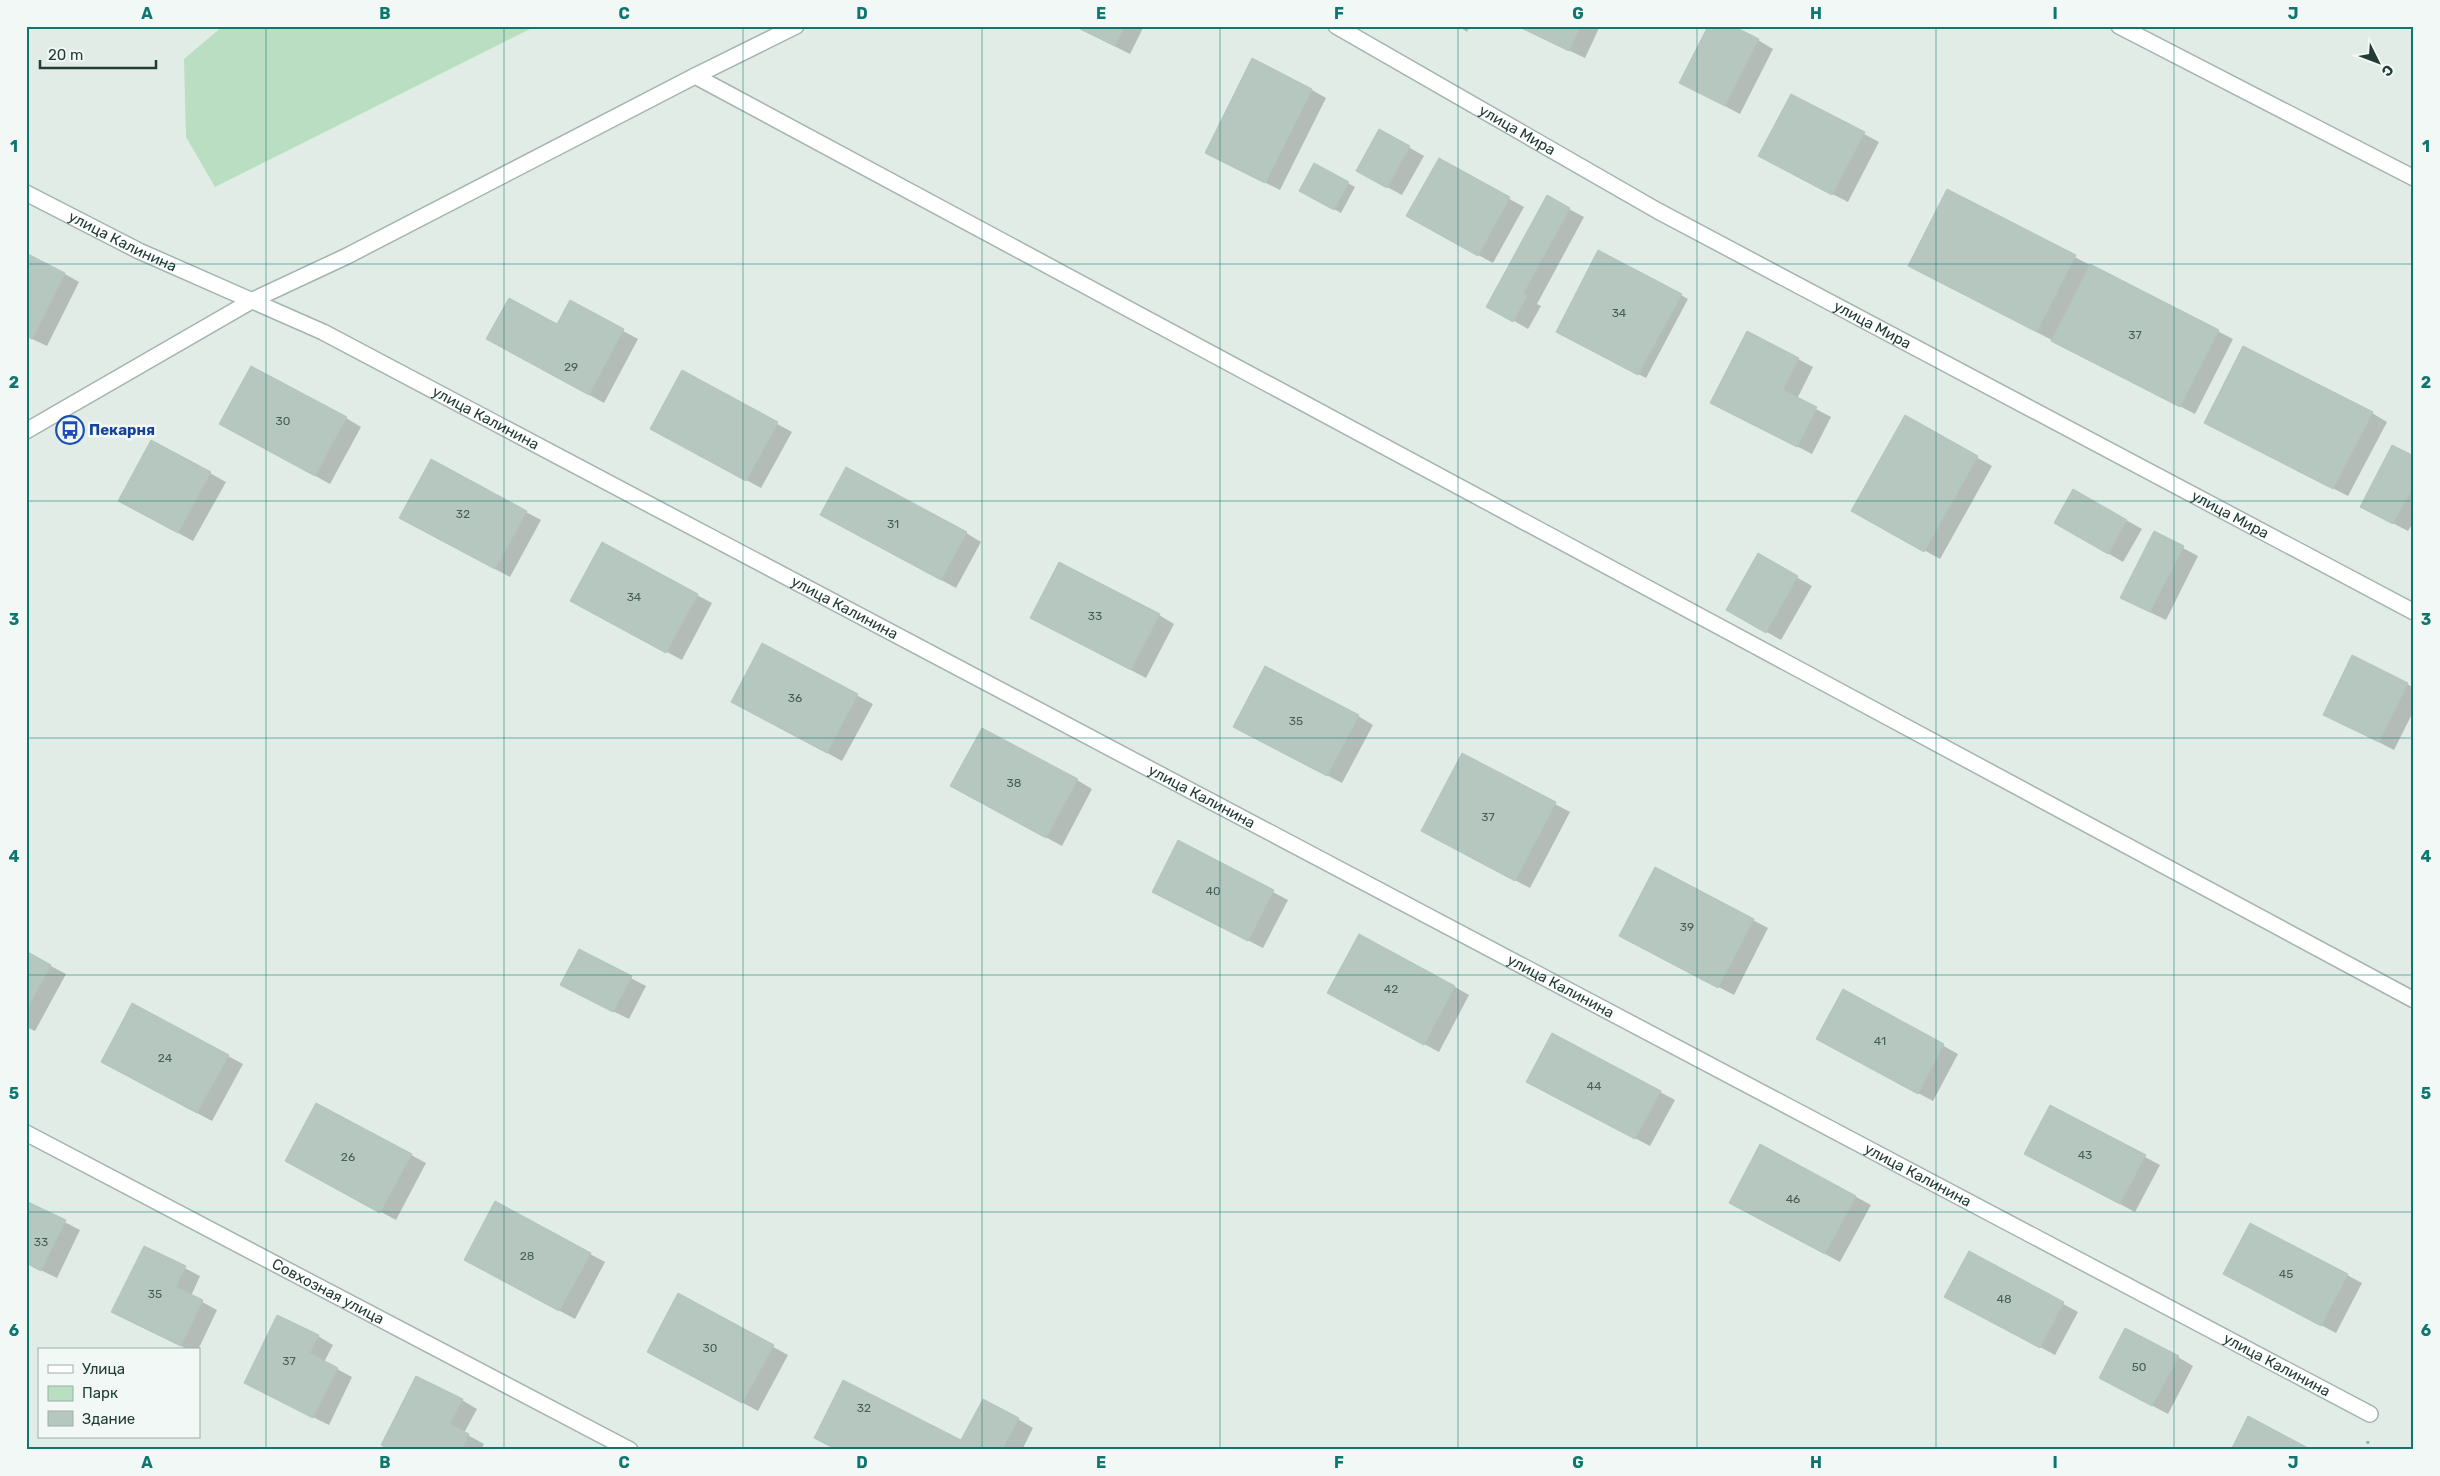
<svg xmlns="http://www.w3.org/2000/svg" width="2440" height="1476" font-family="Rubik,sans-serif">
<rect width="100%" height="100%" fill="#e1ece7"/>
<polygon fill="#b9dec2" points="223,26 536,26 215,187 186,137 184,59"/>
<g fill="#0003">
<polygon points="1074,26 1144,26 1130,54"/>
<polygon points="1458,26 1470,26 1467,32"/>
<polygon points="1517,26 1600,26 1585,58"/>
<polygon points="1758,40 1773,49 1740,114 1696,91"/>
<polygon points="1312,90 1326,98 1280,190 1221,161"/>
<polygon points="1791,95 1879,142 1848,202 1774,164"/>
<polygon points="1379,130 1424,156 1402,195 1372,179"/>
<polygon points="1439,160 1524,207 1493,263 1423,225"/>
<polygon points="1314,165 1355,187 1341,213 1300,190"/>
<polygon points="1947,191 2233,339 2195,414 1924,274"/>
<polygon points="1569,209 1584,217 1537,304 1541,306 1528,329 1488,306"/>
<polygon points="65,274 79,282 47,346 26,336"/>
<polygon points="1681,295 1688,299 1646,378 1564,335"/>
<polygon points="570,302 638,339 604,403 503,347 557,326"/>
<polygon points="1798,359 1813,367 1797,399 1831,417 1812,454 1727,411"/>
<polygon points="682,372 792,432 761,488 667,437"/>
<polygon points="2372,413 2387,422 2348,496 2220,431"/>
<polygon points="1906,417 1992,466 1940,559 1853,510"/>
<polygon points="346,418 361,427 330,484 235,432"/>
<polygon points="152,441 226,482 193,541 134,509"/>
<polygon points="2414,457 2414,521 2408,531 2377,515"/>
<polygon points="2074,491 2142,529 2123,562 2055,523"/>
<polygon points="526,512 541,520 510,577 415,526"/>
<polygon points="836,523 966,533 981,542 956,588"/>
<polygon points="2155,533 2198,556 2166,620 2137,606"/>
<polygon points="1758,555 1812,586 1781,640 1728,610"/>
<polygon points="697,595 712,603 682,660 587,609"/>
<polygon points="1159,615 1174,624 1146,678 1047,626"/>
<polygon points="763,645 873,704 842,761 747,710"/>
<polygon points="2407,684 2414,688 2414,710 2394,750 2324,714"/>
<polygon points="1358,716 1373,725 1342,783 1249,735"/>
<polygon points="1077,780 1092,789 1062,846 966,794"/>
<polygon points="1555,804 1570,812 1530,888 1437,839"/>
<polygon points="1178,842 1288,900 1263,948 1168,900"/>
<polygon points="1656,869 1768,928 1734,995 1636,944"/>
<polygon points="579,951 646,986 629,1019 576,993"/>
<polygon points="26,953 66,974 35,1031 26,1027"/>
<polygon points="1455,987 1469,995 1439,1052 1344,1001"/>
<polygon points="1843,990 1958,1054 1933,1101 1832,1047"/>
<polygon points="228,1056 243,1064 212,1121 117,1070"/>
<polygon points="1543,1090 1660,1092 1675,1100 1650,1146"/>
<polygon points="317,1104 426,1163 396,1220 301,1169"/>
<polygon points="1761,1145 1871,1205 1840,1262 1745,1211"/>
<polygon points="2145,1157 2160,1165 2135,1212 2041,1162"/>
<polygon points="26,1202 80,1230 57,1278 26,1263"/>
<polygon points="144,1247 200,1276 191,1296 217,1310 198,1350 189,1350 128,1320"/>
<polygon points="1969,1253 2078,1312 2055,1355 1961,1305"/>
<polygon points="590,1254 605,1262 575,1319 480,1268"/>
<polygon points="2347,1275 2362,1283 2336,1333 2240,1282"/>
<polygon points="679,1295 788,1355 758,1411 663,1360"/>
<polygon points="318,1336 333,1345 324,1362 352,1377 329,1425 260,1391"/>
<polygon points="2178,1357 2193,1366 2168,1414 2115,1386"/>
<polygon points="462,1400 477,1409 464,1433 484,1444 481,1450 392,1450"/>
<polygon points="1018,1419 1033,1428 1022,1450 838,1450 962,1442"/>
</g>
<g fill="#b6c7c0" stroke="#b3c5be">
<polygon points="1074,26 1125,26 1115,46"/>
<polygon points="1517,26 1581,26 1569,51"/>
<polygon points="1708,26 1733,26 1759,39 1725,106 1679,83"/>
<polygon points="1252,58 1312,89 1265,183 1205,153"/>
<polygon points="1791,94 1865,132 1832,195 1758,156"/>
<polygon points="1379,129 1410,146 1387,188 1356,171"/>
<polygon points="1439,158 1510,197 1478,256 1406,216"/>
<polygon points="1314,163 1349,182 1334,210 1299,191"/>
<polygon points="1947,189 2076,255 2037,332 1908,266"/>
<polygon points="1547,195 1570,208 1523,294 1527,296 1513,322 1486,307"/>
<polygon points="1598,250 1682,294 1638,375 1556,332"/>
<polygon points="26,253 65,273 32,339 26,336"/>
<polygon points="2090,264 2219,330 2180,407 2051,341"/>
<polygon points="509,298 557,324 570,300 624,329 589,395 486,339"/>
<polygon points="1747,331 1799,358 1783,390 1817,407 1797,447 1710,403"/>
<polygon points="2243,346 2373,412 2333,489 2204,423"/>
<polygon points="251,366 347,417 315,476 219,424"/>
<polygon points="682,370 778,422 746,481 650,429"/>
<polygon points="1905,415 1978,456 1924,552 1851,511"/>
<polygon points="151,440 211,472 178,533 118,501"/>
<polygon points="2392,445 2414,456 2414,485 2393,524 2360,507"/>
<polygon points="431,459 527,511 495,569 399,518"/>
<polygon points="846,467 967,532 941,580 820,515"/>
<polygon points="2073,489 2127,520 2108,554 2054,523"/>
<polygon points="2154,531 2184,546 2150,612 2120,598"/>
<polygon points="602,542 698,594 666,653 570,601"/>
<polygon points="1758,553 1798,576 1766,633 1726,610"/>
<polygon points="1059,562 1160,614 1131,670 1030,618"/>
<polygon points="762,643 858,694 827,753 731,702"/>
<polygon points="2352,655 2408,683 2379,742 2323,715"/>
<polygon points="1265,666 1359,715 1327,776 1233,727"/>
<polygon points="982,728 1078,779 1046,838 950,786"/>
<polygon points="1462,753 1556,802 1515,881 1421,831"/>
<polygon points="1178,840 1274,890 1248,941 1152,892"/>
<polygon points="1655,867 1754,919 1718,988 1619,936"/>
<polygon points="1359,934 1455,986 1424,1045 1327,993"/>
<polygon points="579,949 632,976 613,1012 560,985"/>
<polygon points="26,951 51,965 26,1011"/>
<polygon points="1843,989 1944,1044 1918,1094 1816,1039"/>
<polygon points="132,1003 229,1055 197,1113 101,1062"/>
<polygon points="1552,1033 1661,1091 1635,1139 1526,1082"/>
<polygon points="316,1103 412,1154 380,1213 285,1161"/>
<polygon points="2050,1105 2146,1155 2120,1204 2024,1154"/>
<polygon points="1760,1144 1856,1196 1825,1254 1729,1203"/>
<polygon points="26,1201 66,1220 41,1271 26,1263"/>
<polygon points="495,1201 591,1253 559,1311 464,1260"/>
<polygon points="2250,1223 2348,1274 2321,1326 2223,1274"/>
<polygon points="144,1246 186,1266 176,1287 203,1300 181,1346 111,1312"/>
<polygon points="1969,1251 2064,1302 2040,1348 1944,1297"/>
<polygon points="678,1293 774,1345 742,1403 647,1352"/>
<polygon points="277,1315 319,1335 310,1353 338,1368 313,1418 244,1383"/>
<polygon points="2125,1328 2179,1356 2152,1406 2099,1378"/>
<polygon points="416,1376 463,1399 450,1424 469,1434 462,1450 391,1450 381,1445"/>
<polygon points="843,1380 961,1440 983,1399 1019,1418 1002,1450 837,1450 814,1438"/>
<polygon points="2248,1416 2312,1450 2231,1450"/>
</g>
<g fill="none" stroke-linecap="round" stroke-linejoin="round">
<defs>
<g id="lane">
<polyline points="2119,26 2414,178"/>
<polyline points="695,76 2414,1000"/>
</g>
<g id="street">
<path id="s1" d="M1336,26L1658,211L2414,612"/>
<path id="s2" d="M26,193L139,251L323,332L2370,1414"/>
<polyline points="26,431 253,300 347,256 695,76 796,26"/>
<path id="s3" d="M26,1133L630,1450"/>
</g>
</defs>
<use href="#lane" stroke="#a4b4ae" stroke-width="18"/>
<use href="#street" stroke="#a4b4ae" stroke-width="18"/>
<polyline stroke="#80b0a1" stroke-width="3" stroke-dasharray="2.5 4" stroke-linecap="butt" points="2367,1450 2368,1440"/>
<use href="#lane" stroke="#fff" stroke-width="15"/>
<use href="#street" stroke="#fff" stroke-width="15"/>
</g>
<path fill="none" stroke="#0f766e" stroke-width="1" stroke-opacity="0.55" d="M266,26V1450M504,26V1450M743,26V1450M982,26V1450M1220,26V1450M1458,26V1450M1697,26V1450M1936,26V1450M2174,26V1450M26,264H2414M26,501H2414M26,738H2414M26,975H2414M26,1212H2414"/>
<defs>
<symbol id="bus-ring" viewBox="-11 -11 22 22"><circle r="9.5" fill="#f1f8f5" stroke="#1a4fb4" stroke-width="1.5"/><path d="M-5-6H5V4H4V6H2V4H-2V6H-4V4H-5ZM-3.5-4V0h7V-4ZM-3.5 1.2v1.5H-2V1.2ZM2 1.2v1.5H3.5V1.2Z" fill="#1a4fb4"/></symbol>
</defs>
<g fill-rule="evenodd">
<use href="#bus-ring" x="54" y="414" width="32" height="32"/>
</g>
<g text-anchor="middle" stroke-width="5" stroke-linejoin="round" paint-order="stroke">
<g font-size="12" fill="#466058">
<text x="1619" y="317">34</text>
<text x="2135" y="339">37</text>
<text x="571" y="371">29</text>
<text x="283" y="425">30</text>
<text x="463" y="518">32</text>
<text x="893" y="528">31</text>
<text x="634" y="601">34</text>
<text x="1095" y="620">33</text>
<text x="795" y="702">36</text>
<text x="1296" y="725">35</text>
<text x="1014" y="787">38</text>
<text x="1488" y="821">37</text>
<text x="1213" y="895">40</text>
<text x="1687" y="931">39</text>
<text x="1391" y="993">42</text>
<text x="1880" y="1045">41</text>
<text x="165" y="1062">24</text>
<text x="1594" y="1090">44</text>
<text x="2085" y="1159">43</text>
<text x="348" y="1161">26</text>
<text x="1793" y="1203">46</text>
<text x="41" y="1246">33</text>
<text x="527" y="1260">28</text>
<text x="2286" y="1278">45</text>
<text x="155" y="1298">35</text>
<text x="2004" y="1303">48</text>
<text x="710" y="1352">30</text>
<text x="289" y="1365">37</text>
<text x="2139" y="1371">50</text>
<text x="864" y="1412">32</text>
</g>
<g font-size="15" fill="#213d35" stroke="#f1f8f5">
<text dy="5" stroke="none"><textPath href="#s1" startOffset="209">улица Мира</textPath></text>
<text dy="5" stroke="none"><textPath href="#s2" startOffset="108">улица Калинина</textPath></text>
<text dy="5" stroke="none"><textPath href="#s1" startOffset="614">улица Мира</textPath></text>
<text dy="5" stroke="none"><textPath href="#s2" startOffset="512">улица Калинина</textPath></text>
<text dy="5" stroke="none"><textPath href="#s1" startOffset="1019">улица Мира</textPath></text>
<text dy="5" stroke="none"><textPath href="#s2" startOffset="918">улица Калинина</textPath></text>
<text dy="5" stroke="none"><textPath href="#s2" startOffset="1322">улица Калинина</textPath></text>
<text dy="5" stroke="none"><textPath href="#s2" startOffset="1728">улица Калинина</textPath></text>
<text dy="5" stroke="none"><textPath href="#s2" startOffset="2132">улица Калинина</textPath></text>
<text dy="5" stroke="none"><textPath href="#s3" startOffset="341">Совхозная улица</textPath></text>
<text dy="5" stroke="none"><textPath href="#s2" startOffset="2538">улица Калинина</textPath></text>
</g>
<g font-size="15" font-weight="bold" fill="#164399" stroke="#f1f8f5" text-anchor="start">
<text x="89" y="435">Пекарня</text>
</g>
</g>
<rect width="2440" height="1476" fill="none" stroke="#f1f8f5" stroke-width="55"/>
<rect x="38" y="1348" width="162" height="90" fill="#f1f8f5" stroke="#9eada8"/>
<rect x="48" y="1365" width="25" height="8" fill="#ffffff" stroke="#9eada8"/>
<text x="82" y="1374" font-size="15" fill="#213d35">Улица</text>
<rect x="48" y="1386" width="25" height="15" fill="#b9dec2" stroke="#9eada8"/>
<text x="82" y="1398" font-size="15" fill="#213d35">Парк</text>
<rect x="48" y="1411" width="25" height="15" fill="#b6c7c0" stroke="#9eada8"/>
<text x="82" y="1424" font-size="15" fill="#213d35">Здание</text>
<g transform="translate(2378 62) rotate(132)" stroke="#f1f8f5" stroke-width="4" paint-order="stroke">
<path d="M0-4L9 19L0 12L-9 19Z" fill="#213d35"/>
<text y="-8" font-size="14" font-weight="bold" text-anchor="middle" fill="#213d35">С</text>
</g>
<path d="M40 60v8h116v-8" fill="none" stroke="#213d35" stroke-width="2.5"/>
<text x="48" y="60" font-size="15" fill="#213d35" stroke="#f1f8f5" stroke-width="4" paint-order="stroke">20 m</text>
<rect x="28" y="28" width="2384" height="1420" fill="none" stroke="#0f766e" stroke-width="2"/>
<g font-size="16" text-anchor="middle" font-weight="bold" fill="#0f766e">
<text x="147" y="19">A</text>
<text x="385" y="19">B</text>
<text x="624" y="19">C</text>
<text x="862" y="19">D</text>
<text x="1101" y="19">E</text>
<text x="1339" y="19">F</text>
<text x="1578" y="19">G</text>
<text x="1816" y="19">H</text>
<text x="2055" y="19">I</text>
<text x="2293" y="19">J</text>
<text x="14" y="152">1</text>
<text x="2426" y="152">1</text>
<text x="14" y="388">2</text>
<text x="2426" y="388">2</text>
<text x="14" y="625">3</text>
<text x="2426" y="625">3</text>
<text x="14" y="862">4</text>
<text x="2426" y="862">4</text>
<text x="14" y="1099">5</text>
<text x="2426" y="1099">5</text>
<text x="14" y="1336">6</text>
<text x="2426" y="1336">6</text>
<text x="147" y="1468">A</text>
<text x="385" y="1468">B</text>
<text x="624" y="1468">C</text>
<text x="862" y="1468">D</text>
<text x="1101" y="1468">E</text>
<text x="1339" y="1468">F</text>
<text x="1578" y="1468">G</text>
<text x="1816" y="1468">H</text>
<text x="2055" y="1468">I</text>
<text x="2293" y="1468">J</text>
</g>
</svg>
